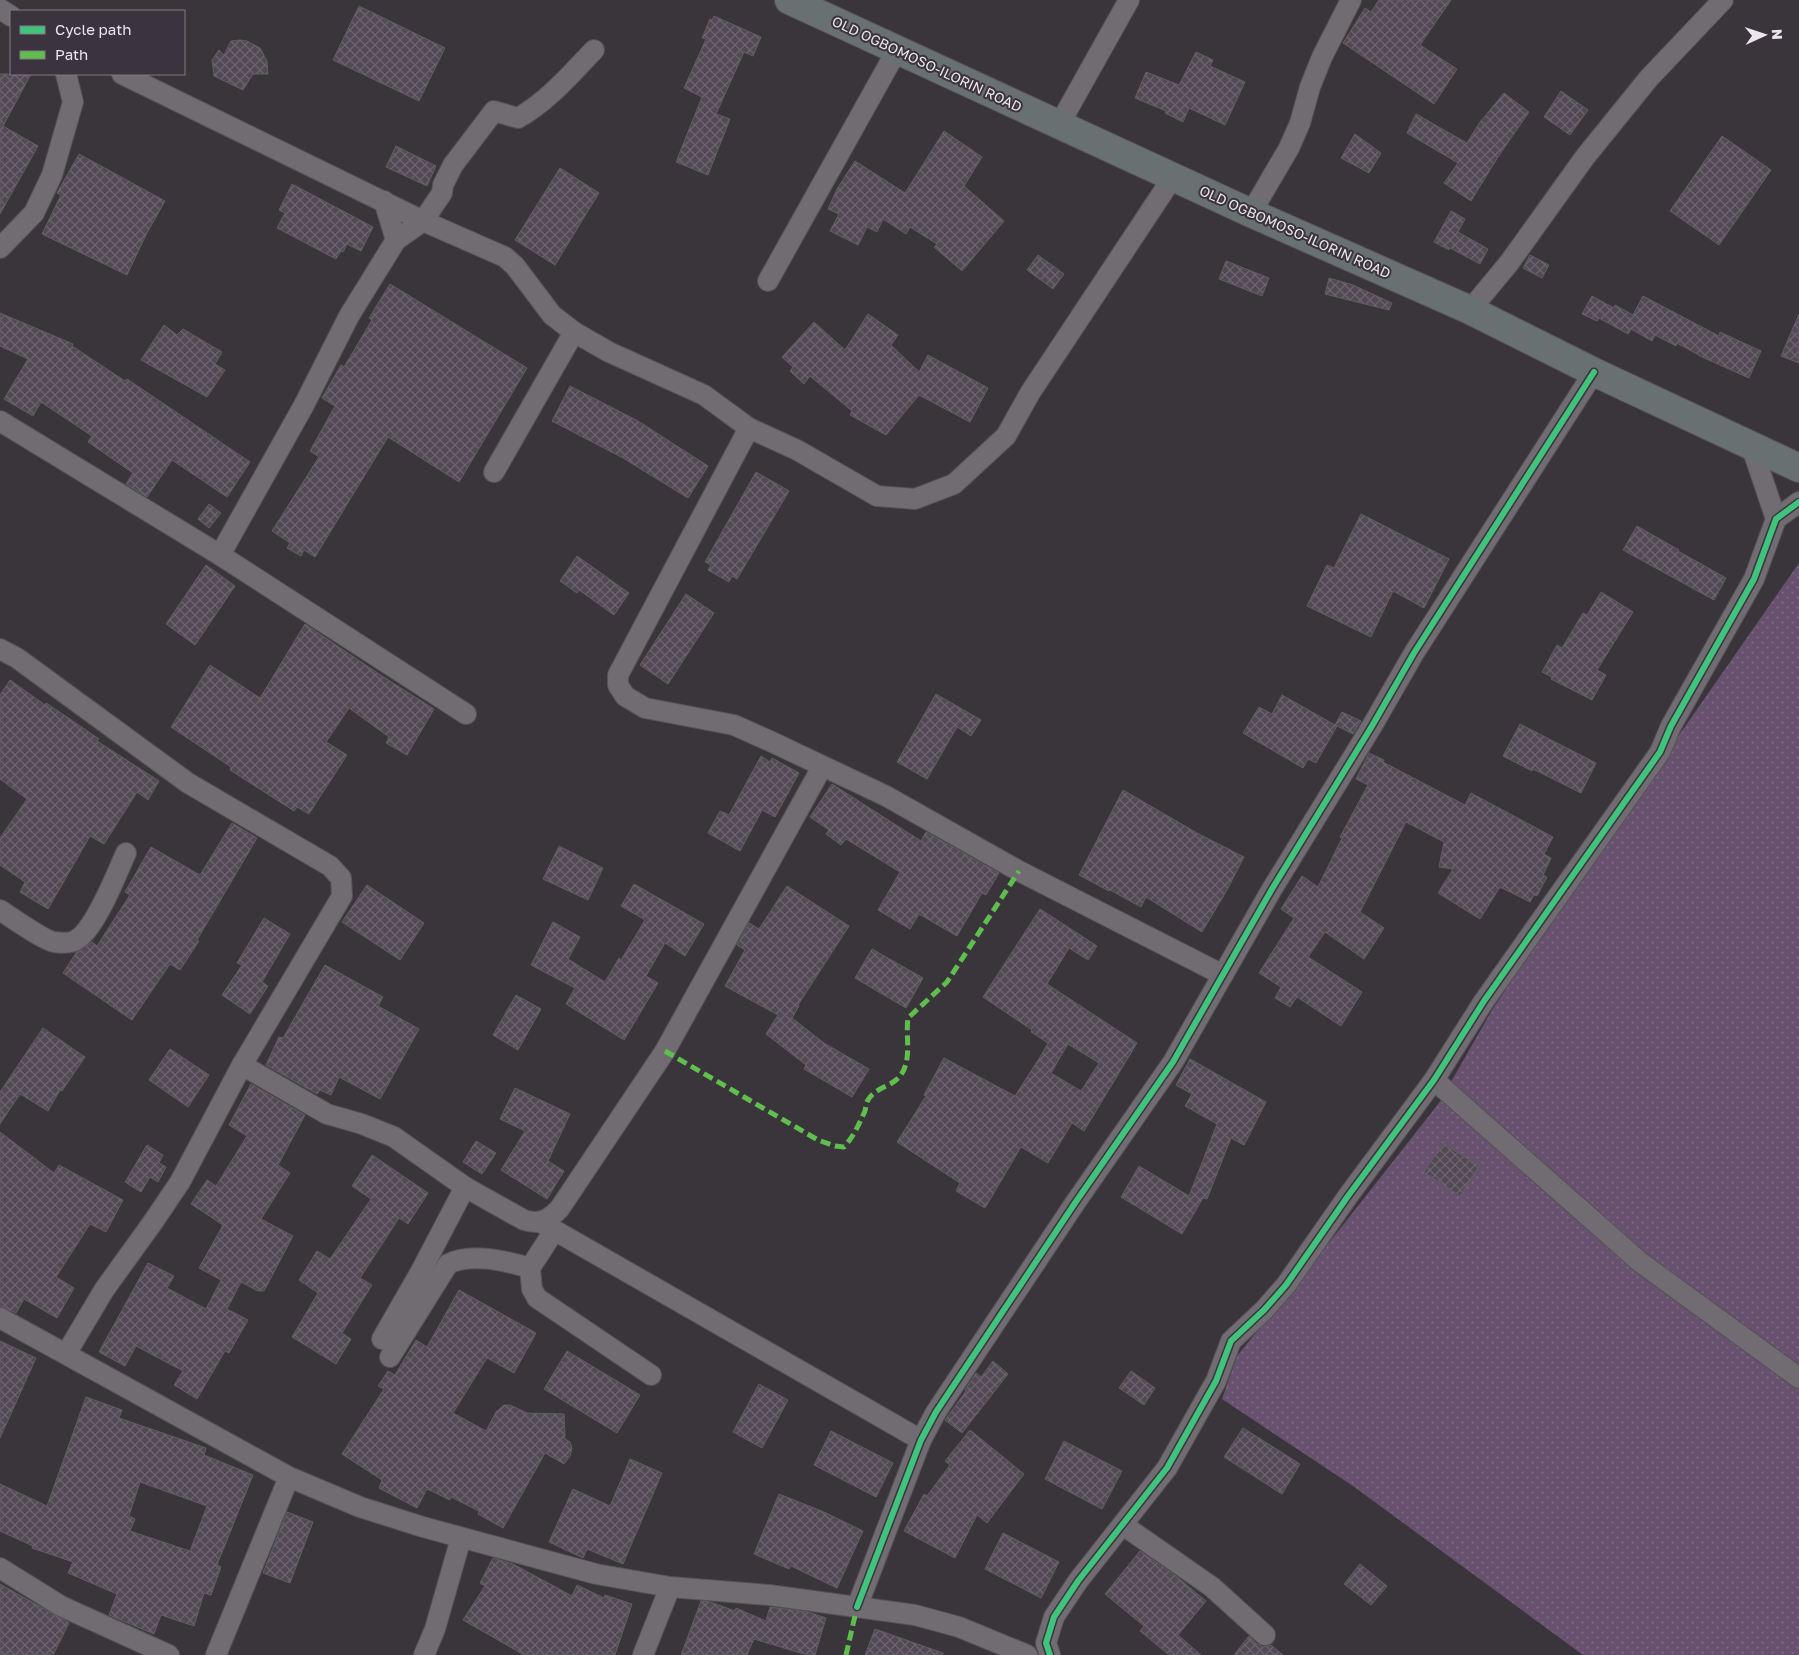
<svg xmlns="http://www.w3.org/2000/svg" width="1799" height="1655" font-family="'Golos Text',sans-serif">
<defs>
<pattern id="grass-dots" width="8" height="8" patternUnits="userSpaceOnUse" patternTransform="scale(1.25)"><rect width="8" height="8" fill="#68516f"/><path d="M2 2h.1M6 6h.1" fill="none" stroke="#7e6a84" stroke-width="1.8" stroke-linecap="round"/></pattern>
<pattern id="building-cross-hatch" width="8" height="8" patternUnits="userSpaceOnUse" patternTransform="scale(1.25)"><rect width="8" height="8" fill="#524955"/><path d="M0 0l8 8M0 8l8-8" fill="none" stroke="#6b636e"/></pattern>
</defs>
<rect width="100%" height="100%" fill="#3a353b"/>
<polygon fill="url(#grass-dots)" points="1799,563 1799,1655 1583,1655 1353,1486 1222,1399 1237,1356 1339,1230 1439,1103 1492,1010 1594,857"/>
<g fill="url(#building-cross-hatch)" stroke="#615d62" fill-rule="evenodd">
<polygon points="1379,0 1451,0 1420,45 1457,69 1434,104 1343,43 1365,8 1371,12"/>
<polygon points="359,6 445,48 419,101 333,60"/>
<polygon points="714,16 761,37 753,56 744,52 716,114 730,119 708,175 676,162 702,97 684,88 706,39 702,38 710,19 712,20"/>
<polygon points="240,40 247,41 260,48 267,61 268,74 253,74 243,90 214,76 212,60 219,50 224,55 231,41"/>
<polygon points="1196,52 1213,60 1210,66 1245,82 1225,125 1189,108 1183,122 1165,113 1166,111 1135,98 1146,72 1179,85"/>
<polygon points="0,74 31,74 3,126 38,146 0,214"/>
<polygon points="1561,91 1588,110 1570,135 1544,117"/>
<polygon points="1504,93 1529,112 1498,157 1471,201 1444,183 1458,163 1407,133 1416,114 1467,143 1480,122"/>
<polygon points="944,131 982,157 964,186 1004,221 962,271 934,247 937,244 910,227 906,234 883,219 877,232 867,227 858,245 830,231 839,214 828,209 837,189 855,161 905,193"/>
<polygon points="1355,134 1381,153 1369,173 1341,158"/>
<polygon points="1722,136 1771,170 1719,245 1670,211"/>
<polygon points="396,146 436,166 427,186 386,167"/>
<polygon points="79,154 165,201 147,233 127,275 42,234 61,195 57,193"/>
<polygon points="560,168 599,193 555,265 515,240"/>
<polygon points="292,184 373,227 361,251 347,244 343,252 341,251 336,259 277,228 285,213 279,210"/>
<polygon points="1451,211 1465,219 1458,232 1488,249 1480,264 1450,248 1449,250 1434,242"/>
<polygon points="1038,255 1064,274 1053,289 1027,270"/>
<polygon points="1530,255 1549,265 1542,278 1523,268"/>
<polygon points="1226,261 1269,278 1262,296 1219,279"/>
<polygon points="1329,278 1353,285 1392,303 1389,310 1325,294"/>
<polygon points="390,284 527,368 459,482 388,437 315,557 304,550 301,556 287,548 290,543 272,531 319,457 310,451 335,406 322,398 341,365 344,367 372,320 369,318"/>
<polygon points="1592,296 1614,308 1615,305 1633,315 1643,296 1719,336 1720,332 1761,351 1749,378 1702,357 1677,343 1676,346 1655,335 1652,341 1631,329 1628,334 1599,318 1597,321 1582,314"/>
<polygon points="0,313 73,344 72,346 125,381 127,379 250,462 227,497 172,460 147,497 126,484 133,473 88,442 92,436 41,402 33,416 4,399 28,359 0,346"/>
<polygon points="868,314 898,335 891,345 919,372 928,355 988,388 970,422 919,395 886,435 850,415 852,411 810,376 804,384 790,371 793,367 782,357 814,322 845,350"/>
<polygon points="1799,314 1799,363 1781,356"/>
<polygon points="164,325 177,335 183,329 222,352 215,364 225,370 207,397 141,360"/>
<polygon points="570,386 638,421 708,466 688,498 623,458 552,421"/>
<polygon points="756,472 789,491 737,579 732,576 729,582 708,570 711,565 705,562"/>
<polygon points="209,504 221,513 209,528 198,519"/>
<polygon points="1361,514 1449,559 1424,608 1393,591 1371,637 1307,606 1327,565 1334,568"/>
<polygon points="1637,526 1679,550 1678,551 1726,578 1714,600 1623,550"/>
<polygon points="577,556 629,593 614,615 579,590 577,593 560,581"/>
<polygon points="206,565 235,586 195,645 166,624"/>
<polygon points="1601,592 1633,612 1597,670 1606,675 1592,700 1551,679 1552,677 1542,672 1557,645 1562,648 1583,613 1587,615"/>
<polygon points="686,594 714,613 668,684 640,665"/>
<polygon points="305,624 382,676 434,709 407,755 386,743 389,737 349,708 326,742 347,755 309,814 297,807 294,811 230,770 231,767 171,727 210,665 260,698"/>
<polygon points="10,680 45,705 46,703 67,717 99,739 97,741 159,781 148,800 137,792 104,844 90,836 48,909 20,892 25,882 0,865 0,838 27,799 0,779 0,695"/>
<polygon points="936,694 981,720 971,736 957,727 927,779 897,762"/>
<polygon points="1282,695 1335,725 1342,712 1361,721 1353,734 1337,726 1316,763 1308,759 1303,768 1243,733 1259,707 1272,714"/>
<polygon points="1520,724 1596,763 1581,793 1533,769 1532,771 1503,756"/>
<polygon points="1369,753 1384,760 1383,762 1465,805 1471,793 1553,837 1544,854 1551,858 1543,875 1547,877 1537,896 1534,895 1530,902 1500,887 1480,919 1438,893 1453,869 1439,867 1444,842 1406,822 1360,912 1384,928 1364,959 1325,932 1308,957 1362,992 1341,1026 1297,997 1290,1007 1275,998 1281,987 1259,973 1294,918 1281,909 1302,876 1318,887 1342,838 1340,837 1368,785 1356,779"/>
<polygon points="761,756 770,762 772,758 799,773 775,817 762,810 740,851 708,833 720,811 729,815"/>
<polygon points="832,784 921,841 926,832 999,873 986,895 982,893 957,936 919,914 910,929 878,910 900,872 846,839 841,845 826,834 829,830 810,817"/>
<polygon points="1123,790 1197,833 1244,857 1227,890 1202,932 1146,897 1141,907 1110,890 1109,891 1079,875"/>
<polygon points="232,823 257,838 197,940 199,941 180,970 170,964 132,1020 63,973 76,953 92,942 97,946 130,895 125,892 151,847 200,875"/>
<polygon points="559,846 603,868 588,900 543,879"/>
<polygon points="634,884 704,924 685,956 665,943 646,976 658,983 624,1040 566,1004 575,988 531,965 553,922 580,937 568,959 605,982 619,958 621,960 645,920 621,906"/>
<polygon points="367,885 424,923 400,960 342,922"/>
<polygon points="787,886 849,926 798,1005 799,1006 792,1018 824,1043 869,1069 852,1097 804,1069 806,1065 766,1034 778,1015 725,986 745,950 737,945 749,923 759,929"/>
<path d="M1040,909L1097,946L1088,960L1069,948L1047,984L1137,1043L1084,1131L1072,1123L1048,1163L1021,1147L985,1208L956,1191L960,1183L897,1142L926,1096L924,1095L944,1058L1015,1096L1040,1057L1048,1043L1031,1032L1032,1030L983,997ZM1068,1044L1099,1063L1081,1091L1051,1073Z"/>
<polygon points="264,918 290,934 262,982 268,986 250,1014 222,995 242,965 237,963"/>
<polygon points="872,949 923,978 906,1008 855,978"/>
<polygon points="325,965 383,997 378,1006 419,1029 380,1099 339,1077 331,1095 320,1090 317,1094 266,1065 279,1037 283,1038"/>
<polygon points="516,995 541,1009 518,1050 493,1035"/>
<polygon points="43,1028 85,1057 62,1091 60,1090 48,1111 20,1094 0,1124 0,1092"/>
<polygon points="170,1049 209,1075 188,1107 149,1080"/>
<polygon points="1190,1059 1266,1102 1244,1145 1231,1138 1207,1199 1203,1198 1182,1234 1121,1197 1139,1166 1189,1196 1217,1124 1185,1106 1192,1094 1176,1085"/>
<polygon points="251,1084 305,1115 278,1165 290,1173 261,1219 293,1236 264,1291 258,1291 241,1282 227,1309 248,1320 229,1353 225,1351 197,1399 174,1385 183,1371 136,1346 125,1366 99,1352 148,1263 174,1276 167,1288 206,1309 221,1280 199,1268 223,1225 191,1204 207,1180 216,1186 247,1136 229,1125"/>
<polygon points="515,1088 570,1114 548,1161 564,1171 547,1199 501,1170 525,1131 500,1119"/>
<polygon points="0,1132 54,1173 59,1165 123,1200 106,1232 90,1224 56,1277 74,1288 57,1318 24,1299 16,1313 0,1306"/>
<polygon points="476,1141 496,1153 482,1174 463,1162"/>
<polygon points="1443,1143 1479,1166 1460,1196 1424,1172"/>
<polygon points="147,1145 163,1155 159,1163 166,1167 158,1182 150,1177 141,1192 125,1182"/>
<polygon points="372,1155 428,1193 408,1224 399,1218 360,1278 372,1285 342,1333 351,1339 336,1364 292,1337 318,1293 299,1280 317,1251 330,1259 371,1199 352,1186"/>
<polygon points="459,1290 536,1333 514,1373 487,1358 453,1413 486,1431 496,1412 504,1405 510,1405 527,1413 564,1414 565,1439 570,1442 572,1448 570,1456 564,1464 545,1453 503,1528 478,1514 479,1511 451,1497 450,1500 427,1489 417,1508 379,1488 382,1480 342,1454 384,1389 378,1386 388,1371 395,1375 416,1340 427,1347"/>
<polygon points="0,1341 36,1358 0,1438"/>
<polygon points="567,1351 640,1395 617,1433 544,1389"/>
<polygon points="993,1361 1008,1374 962,1433 945,1420 966,1391 965,1390 976,1373 981,1377"/>
<polygon points="1131,1371 1155,1388 1144,1405 1119,1388"/>
<polygon points="759,1384 788,1400 762,1448 733,1432"/>
<path d="M86,1397L122,1410L119,1418L206,1448L204,1455L253,1475L217,1565L221,1567L211,1595L204,1593L194,1626L161,1615L154,1634L109,1615L117,1594L68,1573L73,1562L32,1548L33,1546L0,1531V1484L47,1506ZM140,1482L207,1506L190,1551L130,1531L135,1519L129,1516Z"/>
<polygon points="1243,1428 1300,1464 1282,1494 1224,1457"/>
<polygon points="970,1430 1024,1474 987,1523 977,1515 955,1558 904,1531 924,1494 927,1496 950,1465 945,1461"/>
<polygon points="831,1431 893,1463 876,1497 814,1465"/>
<polygon points="1064,1441 1122,1471 1102,1509 1045,1479"/>
<polygon points="630,1459 662,1473 623,1564 587,1549 583,1558 549,1542 573,1489 610,1506"/>
<polygon points="779,1494 824,1512 863,1531 837,1588 791,1566 789,1569 754,1554"/>
<polygon points="287,1512 313,1522 290,1583 263,1573"/>
<polygon points="1003,1533 1059,1562 1041,1598 985,1569"/>
<polygon points="1140,1551 1176,1576 1206,1601 1178,1635 1201,1655 1169,1655 1140,1631 1144,1626 1105,1594"/>
<polygon points="493,1558 513,1564 572,1596 577,1585 604,1598 605,1595 632,1604 615,1655 524,1655 463,1620 485,1586 480,1583"/>
<polygon points="1360,1564 1387,1586 1371,1605 1344,1584"/>
<polygon points="0,1584 69,1623 53,1655 0,1655"/>
<polygon points="701,1601 710,1602 735,1611 736,1608 766,1621 770,1607 808,1612 826,1618 815,1655 807,1655 754,1639 747,1655 681,1655"/>
<polygon points="875,1629 943,1653 943,1655 865,1655"/>
<polygon points="1249,1636 1257,1644 1263,1647 1271,1645 1283,1655 1234,1655"/>
</g>
<g fill="none" stroke-linecap="round" stroke-linejoin="round">
<defs>
<g id="minor">
<polyline points="0,9 11,16"/>
<polyline points="122,74 423,221 505,257 515,266 552,315 574,332 609,352 704,395 749,428 797,450 877,496 915,499 954,484 1006,436 1030,393 1173,177"/>
<polyline points="1059,125 1129,0"/>
<polyline points="384,201 396,240"/>
<polyline points="1251,213 1289,148 1300,123 1310,87 1322,57 1351,0"/>
<polyline points="0,248 34,213 52,175 73,102 66,74"/>
<polyline points="768,281 897,50"/>
<polyline points="1470,310 1509,263 1585,157 1649,78 1723,0"/>
<polyline points="0,421 220,555 466,714"/>
<polyline points="749,428 618,675 618,685 625,696 645,708 734,725 772,742 886,796 1019,871 1223,975"/>
<polyline points="1751,445 1776,519"/>
<polyline points="494,472 574,332"/>
<path d="M220,555L304,405L349,316L396,240L423,221L442,193L443,185L453,165L494,111L518,118C547,102 571,74 594,50"/>
<polyline points="0,649 17,658 188,783 330,866 341,878 342,896 242,1065 180,1182 153,1222 104,1290 66,1354"/>
<path d="M0,910C11,917 43,940 54,942C61,943 70,944 76,940C95,930 117,873 126,853"/>
<path d="M242,1065L327,1114L362,1124L394,1137L465,1187L524,1220C540,1225 549,1220 560,1208L665,1051L822,767"/>
<polyline points="1434,1080 1640,1262 1799,1378"/>
<polyline points="540,1222 921,1440"/>
<polyline points="554,1231 530,1268 532,1289 537,1298 651,1375"/>
<polyline points="0,1318 289,1477 360,1507 423,1527 596,1574 670,1587 769,1595 915,1615 959,1627 1027,1655"/>
<polyline points="382,1339 421,1271 465,1187"/>
<path d="M390,1357L448,1264C471,1252 506,1261 530,1268"/>
<polyline points="1123,1525 1212,1587 1265,1635"/>
<polyline points="0,1568 61,1606 169,1655"/>
<polyline points="857,1607 921,1440 936,1412 1075,1203 1173,1062 1272,889 1372,726 1414,653 1594,372"/>
<polyline points="216,1655 289,1477"/>
<polyline points="424,1655 435,1629 461,1538"/>
<polyline points="643,1655 670,1587"/>
<polyline points="1050,1655 1046,1643 1054,1617 1078,1581 1167,1468 1216,1381 1231,1341 1264,1310 1286,1285 1348,1196 1434,1080 1484,1001 1660,752 1671,726 1754,579 1776,519 1799,502"/>
</g>
<polyline id="highway" points="789,0 1251,213 1470,310 1594,372 1799,468"/>
</defs>
<use href="#minor" stroke="#565257" stroke-width="22"/>
<use href="#highway" stroke="#565257" stroke-width="30"/>
<use href="#minor" stroke="#706c71" stroke-width="20"/>
<use href="#highway" stroke="#697071" stroke-width="28"/>
<g stroke="#5fbe4e" stroke-width="5" stroke-dasharray="10 5" stroke-linecap="butt">
<path d="M665,1051L818,1140L835,1146L844,1147C854,1136 859,1124 865,1111C866,1107 866,1103 868,1100C874,1089 888,1087 896,1080C914,1065 905,1038 908,1018L947,982L1019,871"/>
<polyline points="846,1655 857,1607"/>
</g>
<defs>
<g id="cycleway">
<polyline points="857,1607 921,1440 936,1412 1075,1203 1173,1062 1272,889 1372,726 1414,653 1594,372"/>
<polyline points="1050,1655 1046,1643 1054,1617 1078,1581 1167,1468 1216,1381 1231,1341 1264,1310 1286,1285 1348,1196 1434,1080 1484,1001 1660,752 1671,726 1754,579 1776,519 1799,502"/>
</g>
</defs>
<use href="#cycleway" stroke="#3b333d" stroke-width="9"/>
<use href="#cycleway" stroke="#40c37c" stroke-width="6"/>
</g>
<g text-anchor="middle" stroke-width="4" stroke-linejoin="round" paint-order="stroke">
<g font-size="14" fill="#ebe6ec" stroke="#3b333d">
<text transform="translate(927 64) rotate(25)" y="5">OLD OGBOMOSO-ILORIN ROAD</text>
<text transform="translate(1295 232) rotate(24)" y="5">OLD OGBOMOSO-ILORIN ROAD</text>
</g>
</g>
<rect x="10" y="10" width="175" height="65" fill="#3b333d" stroke="#817b83"/>
<rect x="20" y="26" width="25" height="8" fill="#40c37c" stroke="#817b83"/>
<text x="55" y="35" font-size="15" fill="#ebe6ec">Cycle path</text>
<rect x="20" y="51" width="25" height="8" fill="#5fbe4e" stroke="#817b83"/>
<text x="55" y="60" font-size="15" fill="#ebe6ec">Path</text>
<g transform="translate(1764 35) rotate(87)" stroke="#3b333d" stroke-width="4" paint-order="stroke">
<path d="M0-4L9 19L0 12L-9 19Z" fill="#ebe6ec"/>
<text y="-8" font-size="14" font-weight="bold" text-anchor="middle" fill="#ebe6ec">N</text>
</g>
</svg>
